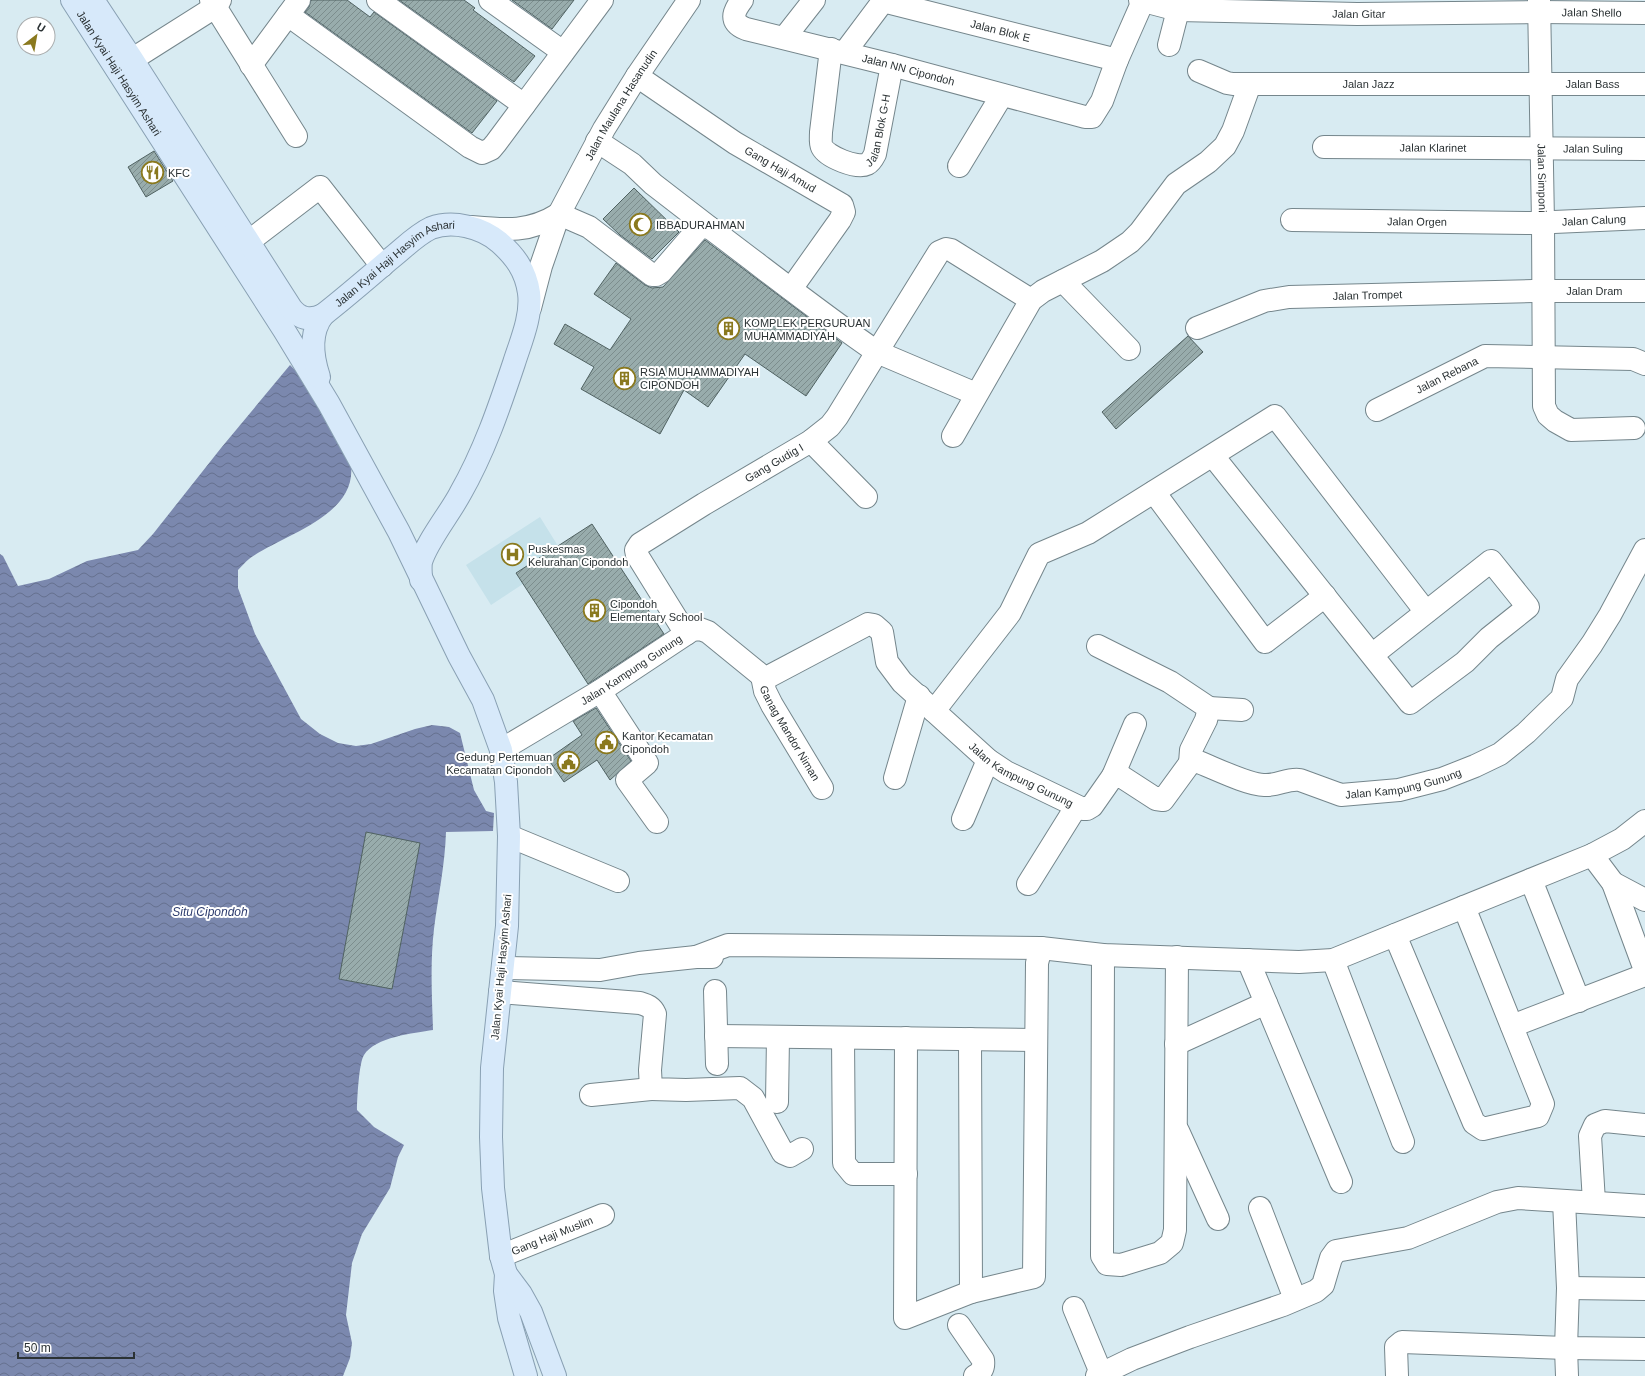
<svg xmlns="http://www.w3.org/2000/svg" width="1645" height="1376" font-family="Arial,sans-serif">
<defs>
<pattern id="water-waves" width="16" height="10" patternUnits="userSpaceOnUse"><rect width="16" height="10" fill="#7b88ae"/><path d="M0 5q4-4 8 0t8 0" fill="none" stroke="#65708e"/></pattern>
<pattern id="building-hatch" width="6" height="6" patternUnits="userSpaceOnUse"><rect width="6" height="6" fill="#98acac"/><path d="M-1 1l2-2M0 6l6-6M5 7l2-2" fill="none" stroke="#7c8d8d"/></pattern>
</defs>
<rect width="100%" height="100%" fill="#d8ebf2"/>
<polygon fill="#c5e1ea" points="540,517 558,546 516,573 523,584 491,605 466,565"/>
<path fill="url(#water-waves)" d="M290,365L302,377L351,465C357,517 281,535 249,559C245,562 242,566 238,570V588L255,634L301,719L320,734L338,743L356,746L371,744L415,729L432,725L449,727L460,733L474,790L486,811L494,813L493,831L446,832C445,865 438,897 434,929C430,962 432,997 433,1030C414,1033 375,1037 364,1055C359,1062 357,1100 357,1110L374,1127L404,1145L398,1157L390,1188L362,1234L352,1263L346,1315L352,1343L350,1358L343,1376H0V554L3,556L18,586L49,579L87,561L138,550L153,534L221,448Z"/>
<g fill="url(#building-hatch)" stroke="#506262">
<polygon points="311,0 347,0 370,17 374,12 497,101 472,133 305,12 309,7"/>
<polygon points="399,0 464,0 475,8 473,10 535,56 514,82"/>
<polygon points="512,0 574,0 552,29"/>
<polygon points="154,151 173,181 146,197 128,167"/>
<polygon points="634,188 679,232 652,259 620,235 603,219"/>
<polygon points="705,240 842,343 806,396 745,354 708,407 684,390 660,434 581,389 594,367 554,344 565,324 610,350 631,319 594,294 616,263 645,285 652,288 663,287"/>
<polygon points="1188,336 1203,352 1116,429 1102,412"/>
<polygon points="592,524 664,634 588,684 516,573"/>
<polygon points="596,708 631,761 610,780 597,760 564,782 548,759 582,735 573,721"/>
<polygon points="366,832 420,843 392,989 339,979"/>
</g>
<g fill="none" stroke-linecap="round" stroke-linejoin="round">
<defs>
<g id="minor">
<polyline points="211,0 296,136"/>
<polyline points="378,0 524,105"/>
<polyline points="490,0 563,52"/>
<path id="s1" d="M742,0C733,12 729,22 746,29L892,65L1085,117H1092L1102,101L1117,60L1143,1"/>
<path id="s2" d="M1140,0L1178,10L1357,14L1539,12L1645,13"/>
<path id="s3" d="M1539,0L1543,222L1544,406L1548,415L1555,421L1571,430L1634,428"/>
<path id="s4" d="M883,1L1117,60"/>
<polyline points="288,15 470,147 482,153 491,149 496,143 602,0"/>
<polyline points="785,37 814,0"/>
<polyline points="1169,45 1178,10"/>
<path id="s5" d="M831,49L821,132C821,137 820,143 822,147C827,157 857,169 867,164C871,162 873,158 875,154L892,65"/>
<polyline points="845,52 884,0"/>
<polyline points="251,65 299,0"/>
<polyline points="117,69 215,7 220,0"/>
<path id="s6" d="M1199,71L1227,83L1233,84H1645"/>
<path id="s7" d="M637,76L735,143L842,205L844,212L840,220L791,289"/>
<polyline points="597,141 632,164 653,184 710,228"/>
<path id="s8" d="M1324,147L1645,149"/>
<polyline points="959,166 1002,95"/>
<path d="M559,214L589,227L652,275H656L661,272L698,229L703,227L710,228C765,269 820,313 877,352L939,252L946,249L951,250L1031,300"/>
<path id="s9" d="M1292,220L1531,223L1645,218"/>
<path d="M471,227C504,230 529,233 559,214"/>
<polyline points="248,242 320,187 382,266"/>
<polyline points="1063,281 1129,349"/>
<path id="s10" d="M530,308L541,266L559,214L604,129L637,76L689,0"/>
<path id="s11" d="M1197,328L1264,301L1289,297L1533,291H1645"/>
<path id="s12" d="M1377,410L1485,356L1633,359L1645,364"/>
<polyline points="953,436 1031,300 1043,291 1102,261 1130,242 1140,232 1176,184 1208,162 1225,146 1233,131 1250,84"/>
<polyline points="811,441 866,497"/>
<polyline points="1213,456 1410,703 1465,662 1489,638 1528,607 1491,561 1372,655"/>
<polyline points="1154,492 1265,642 1325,596"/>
<path id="s13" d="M686,634L637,555L636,550L640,544L704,504L811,441L830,426L837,417L877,352L976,394"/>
<polyline points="1098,646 1170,682 1209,708 1206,720 1191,750 1190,763"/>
<path id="s14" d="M762,676L765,691L772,705L822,788"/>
<polyline points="600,691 647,763 627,780 657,822"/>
<polyline points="1209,708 1242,710"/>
<polyline points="934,711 1010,613 1039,554 1088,533 1275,416 1426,612"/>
<path id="s15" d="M501,750L600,691L692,630L700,629L708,632L762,676L766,678L868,624L874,625L882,632L887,662L902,682L988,760L1006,772L1083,809H1087L1092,806L1113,776L1119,775L1156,799L1163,800L1190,763L1196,761C1212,767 1248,785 1264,785C1278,786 1287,778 1300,780L1341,795L1399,790L1442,779L1475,766L1500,754L1526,733L1562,698L1567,679L1592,644L1610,615L1645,550"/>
<polyline points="1113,776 1135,724"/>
<polyline points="895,778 919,696"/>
<polyline points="963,819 988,760"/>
<polyline points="509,836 618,881"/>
<polyline points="1592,855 1613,883 1645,970"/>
<polyline points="1531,880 1579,1001"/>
<polyline points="1613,883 1645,900"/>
<polyline points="1028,884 1076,807"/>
<polyline points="1395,935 1474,1123 1483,1129 1538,1116 1543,1104 1464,907"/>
<polyline points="1103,955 1102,1256 1107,1264 1121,1265 1160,1253 1172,1243 1175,1230 1177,957"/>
<polyline points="696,957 728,945 1041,948 1103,955 1299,962 1333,960 1592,855 1622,839 1645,821"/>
<polyline points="1248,960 1341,1182"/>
<polyline points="1333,960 1403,1142"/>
<polyline points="503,968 600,970 639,963 696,957 712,957"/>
<polyline points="715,991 717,1064"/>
<path d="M500,992L640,1003C647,1005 652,1007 655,1014L650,1070L651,1089L686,1090L740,1088L753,1098L783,1153L790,1156L802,1149"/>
<polyline points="1512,1026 1645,975"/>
<polyline points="716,1036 1036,1040"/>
<polyline points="843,1038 844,1163 853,1174 906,1174"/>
<polyline points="906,1038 905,1318 971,1292 1034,1277 1037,963 1041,948"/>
<polyline points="970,1039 971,1292"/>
<polyline points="1176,1044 1266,1003"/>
<polyline points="591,1095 651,1089"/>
<polyline points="777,1102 778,1037"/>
<polyline points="1178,1131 1218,1219"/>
<polyline points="1564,1201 1568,1288 1566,1348 1567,1376"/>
<polyline points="1594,1202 1590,1136 1595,1125 1605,1121 1645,1125"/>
<polyline points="1260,1208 1295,1299"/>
<path id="s16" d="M501,1256L603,1215"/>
<polyline points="1568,1288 1645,1289"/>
<polyline points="1074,1308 1101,1373"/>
<path d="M959,1325L983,1360C984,1367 982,1372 975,1376"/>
<polyline points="1097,1376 1132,1359 1190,1337 1283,1305 1316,1291 1323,1285 1331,1258 1336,1251 1408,1238 1497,1202 1518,1198 1645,1206"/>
<polyline points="1397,1376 1396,1347 1402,1342 1566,1348 1645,1349"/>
</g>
<g id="major">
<path id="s17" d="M72,0L284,330L329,404L399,532L459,656L483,700L501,750L506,782L509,836L507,926L492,1068L491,1137L493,1188L501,1256L506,1274L505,1291L509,1318L526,1376"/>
<path id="s18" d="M93,0L132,59L291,308C300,319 310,321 323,315C346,297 368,278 390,259C403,249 416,235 431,228C453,220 481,227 499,242C515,256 526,271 529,293C532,316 521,341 514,363C499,408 484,452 460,494C450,513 426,543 421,562C420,568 421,574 421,580"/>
<path d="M319,377C312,356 309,333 323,315"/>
<polyline points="506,1274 521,1294 531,1312 555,1376"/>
</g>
</defs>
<use href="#minor" stroke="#75868c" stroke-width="24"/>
<use href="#major" stroke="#89a0b3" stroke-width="24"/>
<use href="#minor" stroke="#fff" stroke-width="22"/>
<use href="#major" stroke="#d7e9fa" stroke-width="22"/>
</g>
<defs>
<symbol id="restaurant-ring" viewBox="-11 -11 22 22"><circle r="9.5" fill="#fff" stroke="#8a791e" stroke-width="1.5"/><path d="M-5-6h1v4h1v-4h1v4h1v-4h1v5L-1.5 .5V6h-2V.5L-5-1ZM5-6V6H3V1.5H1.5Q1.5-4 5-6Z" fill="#8a791e"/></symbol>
<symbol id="mosque-ring" viewBox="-11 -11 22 22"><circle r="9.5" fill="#fff" stroke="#8a791e" stroke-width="1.5"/><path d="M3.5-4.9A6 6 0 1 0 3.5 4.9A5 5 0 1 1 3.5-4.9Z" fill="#8a791e"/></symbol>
<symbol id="building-ring" viewBox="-11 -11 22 22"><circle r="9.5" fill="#fff" stroke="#8a791e" stroke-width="1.5"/><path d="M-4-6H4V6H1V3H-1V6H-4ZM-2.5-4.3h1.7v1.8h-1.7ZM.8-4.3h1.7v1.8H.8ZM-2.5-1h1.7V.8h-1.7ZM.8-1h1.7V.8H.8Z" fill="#8a791e"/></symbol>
<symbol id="hospital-ring" viewBox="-11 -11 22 22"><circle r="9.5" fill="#fff" stroke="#8a791e" stroke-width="1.5"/><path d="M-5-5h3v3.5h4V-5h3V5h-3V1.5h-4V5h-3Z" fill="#8a791e"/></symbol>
<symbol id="civic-ring" viewBox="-11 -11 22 22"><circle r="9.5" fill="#fff" stroke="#8a791e" stroke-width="1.5"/><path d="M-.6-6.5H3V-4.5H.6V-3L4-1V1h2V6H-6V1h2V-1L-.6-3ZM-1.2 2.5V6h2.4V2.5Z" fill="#8a791e"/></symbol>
</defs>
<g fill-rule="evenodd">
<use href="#restaurant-ring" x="140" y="160" width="25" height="25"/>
<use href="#mosque-ring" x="628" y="212" width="25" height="25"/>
<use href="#building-ring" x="716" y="316" width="25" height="25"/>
<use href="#building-ring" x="612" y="366" width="25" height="25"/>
<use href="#hospital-ring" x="500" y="542" width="25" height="25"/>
<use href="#building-ring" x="582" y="598" width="25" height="25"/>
<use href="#civic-ring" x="594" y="730" width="25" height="25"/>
<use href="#civic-ring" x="556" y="750" width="25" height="25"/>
</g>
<g text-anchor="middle" stroke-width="4" stroke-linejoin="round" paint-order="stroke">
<g font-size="11" fill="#2b3234" stroke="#fff">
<text dy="4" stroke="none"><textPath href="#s2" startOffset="453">Jalan Shello</textPath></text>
<text dy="4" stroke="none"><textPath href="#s2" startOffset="220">Jalan Gitar</textPath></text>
<text dy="4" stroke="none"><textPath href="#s4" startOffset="121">Jalan Blok E</textPath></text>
<text dy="4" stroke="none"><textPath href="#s1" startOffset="204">Jalan NN Cipondoh</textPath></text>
<text dy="4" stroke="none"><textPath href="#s17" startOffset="87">Jalan Kyai Haji Hasyim Ashari</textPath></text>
<text dy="4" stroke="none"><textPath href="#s6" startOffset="172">Jalan Jazz</textPath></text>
<text dy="4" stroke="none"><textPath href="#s6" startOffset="396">Jalan Bass</textPath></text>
<text dy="4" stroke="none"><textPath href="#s10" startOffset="224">Jalan Maulana Hasanudin</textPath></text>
<text dy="4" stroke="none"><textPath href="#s5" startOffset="186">Jalan Blok G-H</textPath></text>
<text dy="4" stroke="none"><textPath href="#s8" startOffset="109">Jalan Klarinet</textPath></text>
<text dy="4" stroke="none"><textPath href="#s8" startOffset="269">Jalan Suling</textPath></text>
<text dy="4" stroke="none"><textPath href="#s7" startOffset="171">Gang Haji Amud</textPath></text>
<text dy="4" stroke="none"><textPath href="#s3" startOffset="178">Jalan Simponi</textPath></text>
<text dy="4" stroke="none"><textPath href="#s9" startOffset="302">Jalan Calung</textPath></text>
<text dy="4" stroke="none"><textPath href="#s9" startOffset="125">Jalan Orgen</textPath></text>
<text dy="4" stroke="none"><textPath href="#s18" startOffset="492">Jalan Kyai Haji Hasyim Ashari</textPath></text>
<text dy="4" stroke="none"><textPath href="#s11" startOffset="403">Jalan Dram</textPath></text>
<text dy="4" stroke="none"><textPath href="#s11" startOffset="176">Jalan Trompet</textPath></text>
<text dy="4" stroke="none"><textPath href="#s12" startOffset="78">Jalan Rebana</textPath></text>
<text dy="4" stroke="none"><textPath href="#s13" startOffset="262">Gang Gudig I</textPath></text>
<text dy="4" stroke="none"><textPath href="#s15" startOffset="153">Jalan Kampung Gunung</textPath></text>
<text dy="4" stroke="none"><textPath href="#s14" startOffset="64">Ganag Mandor Niman</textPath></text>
<text dy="4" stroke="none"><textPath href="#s15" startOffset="656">Jalan Kampung Gunung</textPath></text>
<text dy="4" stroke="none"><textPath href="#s15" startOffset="1099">Jalan Kampung Gunung</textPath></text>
<text transform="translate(501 967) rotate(-85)" y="4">Jalan Kyai Haji Hasyim Ashari</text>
<text dy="4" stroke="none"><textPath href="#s16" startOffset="55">Gang Haji Muslim</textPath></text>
</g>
<g font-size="11" fill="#2b3234" stroke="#fff" text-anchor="start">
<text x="168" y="177">KFC</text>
<text x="656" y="229">IBBADURAHMAN</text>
<text x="744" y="327">KOMPLEK PERGURUAN<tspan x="744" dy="13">MUHAMMADIYAH</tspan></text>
<text x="640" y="376">RSIA MUHAMMADIYAH<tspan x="640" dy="13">CIPONDOH</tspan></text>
<text x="528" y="553">Puskesmas<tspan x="528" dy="13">Kelurahan Cipondoh</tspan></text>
<text x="610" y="608">Cipondoh<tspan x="610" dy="13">Elementary School</tspan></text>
<text x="622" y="740">Kantor Kecamatan<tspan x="622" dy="13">Cipondoh</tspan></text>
<text x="552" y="761" text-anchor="end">Gedung Pertemuan<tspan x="552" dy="13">Kecamatan Cipondoh</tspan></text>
</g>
<g font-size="12" font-style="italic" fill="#2d3c6f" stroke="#fff">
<text x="210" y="916">Situ Cipondoh</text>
</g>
</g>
<g transform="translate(36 36) rotate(31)"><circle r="19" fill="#ffffff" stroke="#aaadae"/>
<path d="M0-3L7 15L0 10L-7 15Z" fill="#8a791e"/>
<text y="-6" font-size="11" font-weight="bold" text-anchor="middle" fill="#2b3234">U</text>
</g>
<path d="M18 1352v6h116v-6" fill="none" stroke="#2b3234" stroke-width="2"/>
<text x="24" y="1352" font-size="12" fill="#2b3234" stroke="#ffffff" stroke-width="3" paint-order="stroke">50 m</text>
</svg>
